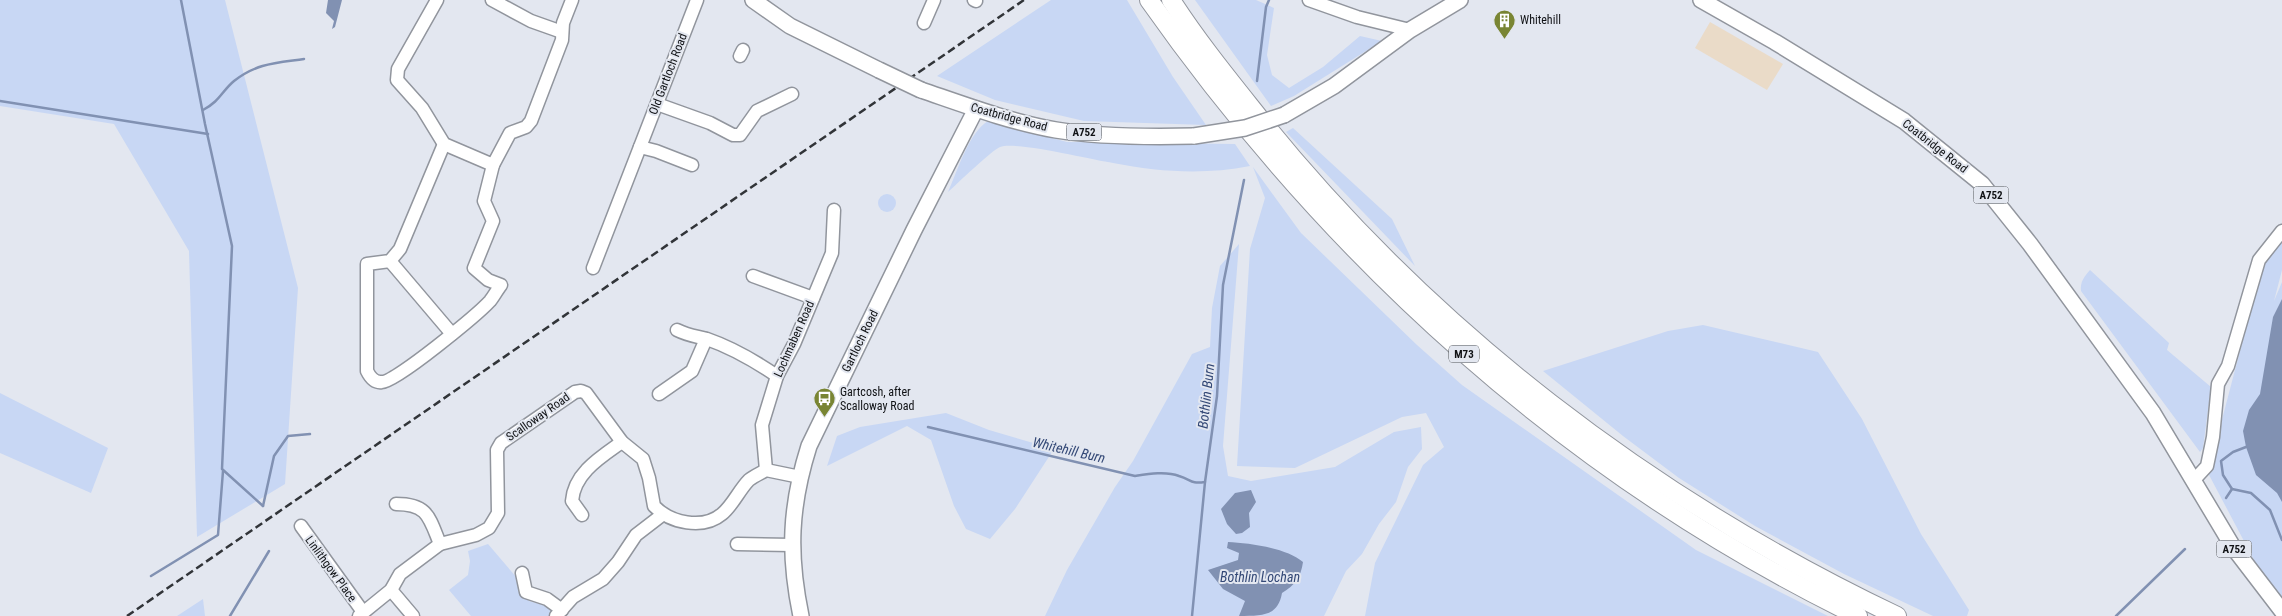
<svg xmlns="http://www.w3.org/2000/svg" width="2282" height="616" font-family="'Roboto Condensed',sans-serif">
<rect width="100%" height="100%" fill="#e3e7f0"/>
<polygon fill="#eadbc8" points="1710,22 1783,64 1767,90 1695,48"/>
<g fill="#c8d7f4">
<polygon points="0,0 225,0 298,288 285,484 197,537 189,251 114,124 0,106"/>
<polygon points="1051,0 1127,0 1173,77 1206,125 1084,121 995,100 937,76"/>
<polygon points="1195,0 1256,0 1274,8 1267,55 1272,75 1289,88 1323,67 1360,36 1382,41 1294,96 1271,106"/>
<path d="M988,121L1067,142L1235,144L1250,166C1204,175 1159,172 1113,163C1092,160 1016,141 1000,147C992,150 957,184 948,192C957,172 969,132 988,121Z"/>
<polygon points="1293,128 1392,219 1415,266 1286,132"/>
<polygon points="1253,167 1301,233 1417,345 1462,385 1696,550 1828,616 1365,616 1375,563 1423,465 1444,447 1426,413 1402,417 1295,468 1237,466 1250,249 1265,198"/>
<circle cx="887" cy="203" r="9"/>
<polygon points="2282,240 2282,270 2274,301 2282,282 2282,599 2272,594 2208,473 2262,267 2275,245"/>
<polygon points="1239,244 1223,446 1228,476 1251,481 1335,467 1394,432 1421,427 1422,449 1408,467 1396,502 1379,524 1362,554 1346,571 1324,616 1045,616 1067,570 1115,487 1133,461 1192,354 1210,347 1212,308 1220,266"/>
<path d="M2090,270L2169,343L2167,350L2211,387L2203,448L2200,452L2081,291C2080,282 2084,277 2090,270Z"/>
<polygon points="1703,325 1818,352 1862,419 1921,534 1969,610 1967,616 1933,616 1844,574 1755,526 1679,478 1623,436 1543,371 1668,331"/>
<polygon points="0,393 108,448 91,493 0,453"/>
<polygon points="946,413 989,430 1054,449 1015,509 990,539 966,529 954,506 931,440 907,426 827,466 837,436 860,427"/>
<polygon points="488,544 517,578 529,601 546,606 553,613 551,616 471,616 449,590 468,575 470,561 468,551"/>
<polygon points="203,599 205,616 177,616"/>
</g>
<g fill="#8191b2">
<polygon points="328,0 342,0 335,27 332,29 334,21 326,13"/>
<polygon points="2282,299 2282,502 2277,493 2256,475 2246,447 2243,431 2249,410 2260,394 2273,317"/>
<polygon points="1251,490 1256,502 1249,513 1250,527 1242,533 1236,534 1227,524 1221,509 1235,493"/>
<path d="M1228,542C1249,543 1287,548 1303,562C1301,577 1295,585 1282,593C1278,616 1263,616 1239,616L1245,601L1223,589L1208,570L1238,560L1239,553L1227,548Z"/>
</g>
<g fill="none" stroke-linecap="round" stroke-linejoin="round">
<g stroke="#8191b2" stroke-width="2.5">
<polyline points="181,0 205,124 232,246 222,469 263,506"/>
<polyline points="1257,81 1266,7 1269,0"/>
<polyline points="0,101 208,134"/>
<path d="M203,110C220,101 222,91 234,81C257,63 276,63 304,59"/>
<path d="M928,427L1135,476C1148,474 1166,471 1179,476C1192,480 1190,484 1205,482"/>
<polyline points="2232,489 2251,493 2270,510 2282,540"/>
<polyline points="2226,498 2232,489 2223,475 2221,461 2233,452 2246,447"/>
<polyline points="263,506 274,456 288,436 310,434"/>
<polyline points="151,576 218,535 223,471"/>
<polyline points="230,616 269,551"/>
<polyline points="1192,616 1205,482 1217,396 1223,285 1244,180"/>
<polyline points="2116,616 2185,549"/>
</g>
<defs>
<g id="minor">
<polyline points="437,0 398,69 397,80 422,108 444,144 493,165 510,133 526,127 531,121 562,40 563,23 572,0"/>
<polyline points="492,0 531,21 562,32"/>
<polyline points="974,0 976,1"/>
<polyline points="1309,0 1357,17 1410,30"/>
<polyline points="924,23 934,0"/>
<polyline points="740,56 743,50"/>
<polyline points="657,104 710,123 733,135 740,135 757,111 792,94"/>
<path d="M444,144L400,249L390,261L367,264V371C370,377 375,383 382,382C396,382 478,314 490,301C494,296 497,290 501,285L488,280L474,268L493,221L484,201L493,165"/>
<polyline points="640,147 656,151 692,165"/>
<polyline points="390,261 452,334"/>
<polyline points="593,268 697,0"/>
<polyline points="753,276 813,298"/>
<path d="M677,330C689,336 696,336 707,339C733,348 755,361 777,376"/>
<polyline points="659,394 692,371 706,339"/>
<polyline points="766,470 762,425 777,376 794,344 832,253 834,210"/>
<polyline points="2194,480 2207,466 2213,437 2218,384 2228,366 2259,260 2282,231"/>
<path d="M396,504C428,504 429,517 440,544"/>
<path d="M582,515L572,501C574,473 601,457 622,442"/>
<polyline points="301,526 363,612"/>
<polyline points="737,544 792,545"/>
<polyline points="522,573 526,592 547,599 562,610"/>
<polyline points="391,590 413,616"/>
<path d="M359,616L391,590L400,574L440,544L476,535L489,528L498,513L497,450L501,443L575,392L581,391L586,393L622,442L643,459L649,478L654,506C670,523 703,530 722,514C733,505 739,490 749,480C754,476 761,473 766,470L800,477"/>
<polyline points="556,616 573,597 603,579 618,562 636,535 662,515"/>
</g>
<g id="major">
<polyline points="753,0 790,26 879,70"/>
<polyline points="1701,0 1775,42 1904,121 1982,184 2030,244 2153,413 2233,547 2282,611"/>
<path d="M921,90C965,105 1010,122 1056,130C1099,137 1150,137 1194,136"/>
<polyline points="1284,115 1334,86 1410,30 1460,0"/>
<path d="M801,616C788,554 790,506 809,446L914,230L976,109"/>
</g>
<g id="highway">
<path d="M1149,0C1333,261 1569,475 1858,616"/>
<path d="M1171,0C1198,42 1230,81 1261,120C1432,332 1651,499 1897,616"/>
</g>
</defs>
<use href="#minor" stroke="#91959d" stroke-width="15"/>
<use href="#major" stroke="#91959d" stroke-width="18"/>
<use href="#highway" stroke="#91959d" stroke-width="20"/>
<use href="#minor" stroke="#fff" stroke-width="12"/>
<use href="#major" stroke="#fff" stroke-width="15"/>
<use href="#highway" stroke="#fff" stroke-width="18"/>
<polyline stroke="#313438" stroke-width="2.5" stroke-dasharray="8 4" stroke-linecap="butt" points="127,616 1024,0"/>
<defs>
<g id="major-bridge">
<polyline points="879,70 921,90"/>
<polyline points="1194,136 1245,128 1284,115"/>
</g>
</defs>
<use href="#major-bridge" stroke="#91959d" stroke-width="18" stroke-linecap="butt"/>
<use href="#major-bridge" stroke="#fff" stroke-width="15"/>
</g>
<defs>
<symbol id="building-pin" viewBox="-11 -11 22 30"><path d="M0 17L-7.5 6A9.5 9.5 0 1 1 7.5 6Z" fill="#798533" stroke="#e3e7f0"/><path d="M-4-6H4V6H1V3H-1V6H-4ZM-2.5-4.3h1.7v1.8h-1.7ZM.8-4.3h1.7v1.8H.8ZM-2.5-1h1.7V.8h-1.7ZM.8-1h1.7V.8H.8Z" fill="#fff"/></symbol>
<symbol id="bus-pin" viewBox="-11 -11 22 30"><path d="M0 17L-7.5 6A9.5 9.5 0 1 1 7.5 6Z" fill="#798533" stroke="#e3e7f0"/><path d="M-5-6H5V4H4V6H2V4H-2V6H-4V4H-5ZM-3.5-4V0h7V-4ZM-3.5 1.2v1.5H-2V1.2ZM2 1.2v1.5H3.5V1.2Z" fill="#fff"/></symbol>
</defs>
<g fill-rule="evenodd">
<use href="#building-pin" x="1492" y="8" width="25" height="34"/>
<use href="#bus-pin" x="812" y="386" width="25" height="34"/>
</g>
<g text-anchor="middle" stroke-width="4" stroke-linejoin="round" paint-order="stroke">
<g fill="#e3e7f0" stroke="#4f5257" stroke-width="1">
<rect x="1066.5" y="123.5" width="35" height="17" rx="4"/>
<rect x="1973.5" y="186.5" width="35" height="17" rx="4"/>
<rect x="1449" y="345.5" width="30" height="17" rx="4"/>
<rect x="2216.5" y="540.5" width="35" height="17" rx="4"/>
</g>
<g font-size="11" font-weight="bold" fill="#101215">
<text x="1084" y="136">A752</text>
<text x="1991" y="199">A752</text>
<text x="1464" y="358">M73</text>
<text x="2234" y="553">A752</text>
</g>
<g font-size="12" fill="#101215" stroke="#e3e7f0" text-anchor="start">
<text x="1520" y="24">Whitehill</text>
<text x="840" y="396">Gartcosh, after<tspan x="840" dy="14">Scalloway Road</tspan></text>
</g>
<g font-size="12" fill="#101215" stroke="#e3e7f0">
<text transform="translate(668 74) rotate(-69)" y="4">Old Gartloch Road</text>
<text transform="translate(1009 117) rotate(15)" y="4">Coatbridge Road</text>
<text transform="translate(1935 146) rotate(38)" y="4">Coatbridge Road</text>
<text transform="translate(794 339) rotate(-66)" y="4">Lochmaben Road</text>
<text transform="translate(860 341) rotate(-64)" y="4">Gartloch Road</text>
<text transform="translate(538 417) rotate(-35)" y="4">Scalloway Road</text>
<text transform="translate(331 569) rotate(54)" y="4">Linlithgow Place</text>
</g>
<g font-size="14" font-style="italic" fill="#334876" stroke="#e3e7f0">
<text transform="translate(1206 396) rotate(-84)" y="5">Bothlin Burn</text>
<text transform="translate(1069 450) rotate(13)" y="5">Whitehill Burn</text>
<text x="1260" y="582">Bothlin Lochan</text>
</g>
</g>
</svg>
